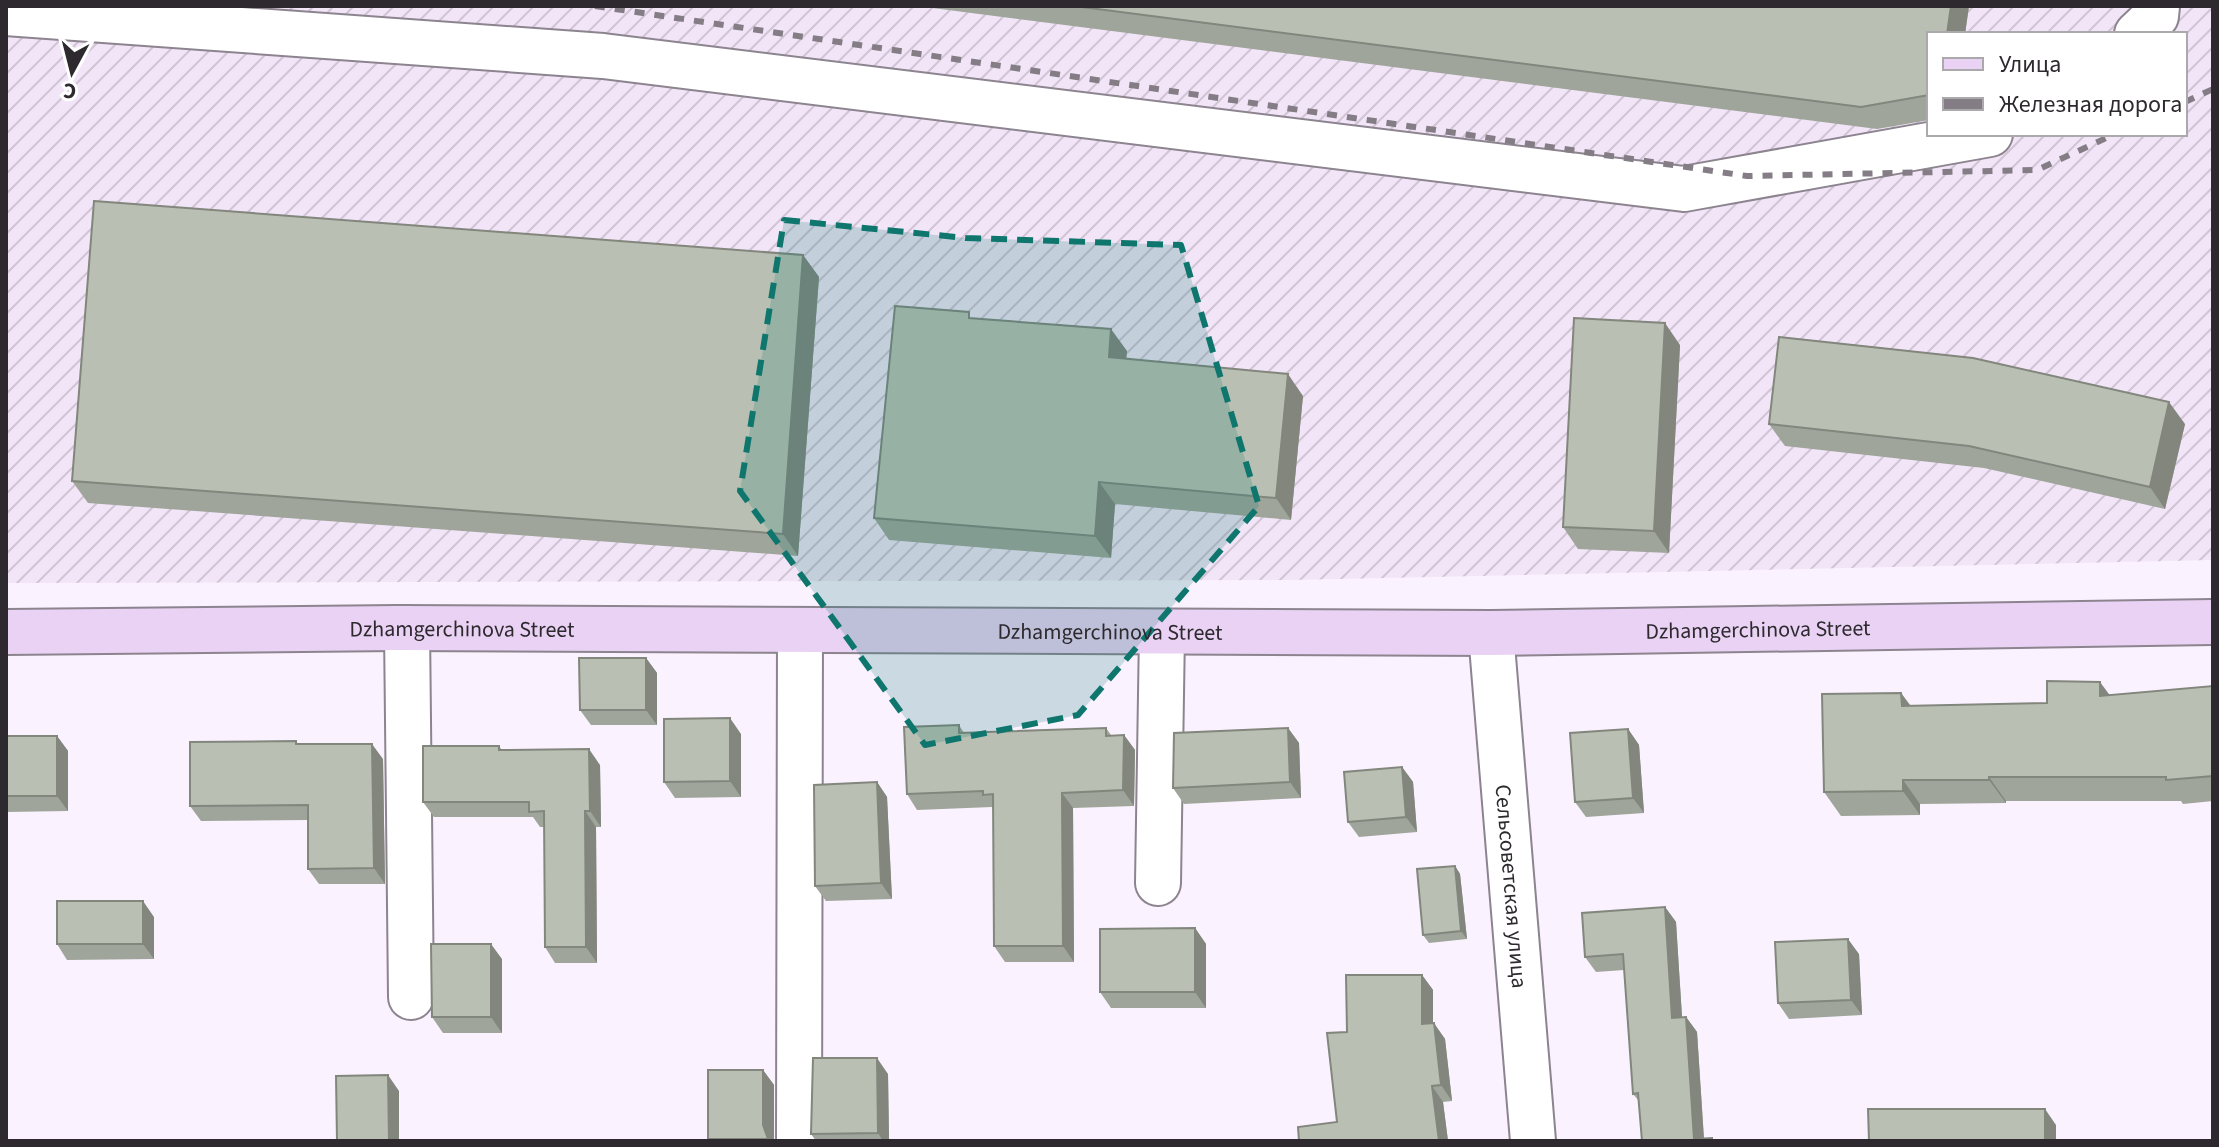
<svg xmlns="http://www.w3.org/2000/svg" width="2219" height="1147" font-family="'Source Sans 3',sans-serif">
<defs>
<pattern id="industrial-furrows" width="10" height="10" patternUnits="userSpaceOnUse" patternTransform="scale(2)"><rect width="10" height="10" fill="#f2e5f8"/><path d="M-1 1l2-2M0 10L10 0M9 11l2-2" fill="none" stroke="#d0c4d5"/></pattern>
</defs>
<rect width="100%" height="100%" fill="#fbf2ff"/>
<path fill="url(#industrial-furrows)" fill-rule="evenodd" d="M6,6H2213V560L1292,580L6,583ZM1929,34H2185V134H1929Z"/>
<g fill="none" stroke-linecap="round" stroke-linejoin="round">
<defs>
<g id="street">
<polyline points="6,13 603,56 1684,189 1990,134"/>
<polyline points="2137,34 2156,16 2157,6"/>
<polyline points="407,628 411,997"/>
<path id="s1" d="M1491,633L1533,1141"/>
<polyline points="1158,883 1162,632"/>
<polyline points="799,1141 800,630"/>
</g>
<g id="secondary">
<path id="s2" d="M6,632L397,628L1491,633L2213,622"/>
</g>
</defs>
<use href="#street" stroke="#8c848f" stroke-width="48"/>
<use href="#secondary" stroke="#8c848f" stroke-width="48"/>
<use href="#street" stroke="#fff" stroke-width="44"/>
<use href="#secondary" stroke="#e9d2f3" stroke-width="44"/>
<g stroke="#847d86" stroke-width="6" stroke-dasharray="10 10" stroke-linecap="butt">
<polyline points="595,6 1747,176 2037,170 2115,134"/>
<polyline points="2185,102 2213,89"/>
</g>
</g>
<g fill="#9fa59a">
<polygon points="917,6 1969,6 1965,34 1929,34 1929,120 1877,129"/>
<polygon points="803,255 819,277 798,556 88,503 72,481"/>
<polygon points="974,319 1127,351 1126,359 1303,396 1291,520 1115,504 1111,558 889,540 874,518"/>
<polygon points="1680,345 1669,553 1578,549 1563,527"/>
<polygon points="1769,424 2185,424 2165,509 1984,468 1785,446"/>
<polygon points="646,658 657,673 657,725 591,725 580,710"/>
<polygon points="2213,686 2213,801 2183,804 2181,801 2006,801 2006,803 1920,804 1920,815 1841,816 1824,792 1901,693 1911,706 2047,703 2110,695"/>
<polygon points="959,725 964,733 1106,728 1111,735 1124,735 1135,750 1134,806 1073,808 1074,962 1005,962 994,946 993,809 992,807 917,810 907,794"/>
<polygon points="1288,728 1299,743 1301,798 1184,804 1173,788"/>
<polygon points="1628,729 1639,745 1644,813 1586,817 1575,802"/>
<polygon points="741,734 741,797 675,798 664,782"/>
<polygon points="6,736 57,736 68,751 68,811 6,812"/>
<polygon points="298,744 383,759 385,884 319,884 308,869 308,820 201,821 190,806"/>
<polygon points="499,746 502,750 600,765 601,827 596,827 597,963 555,963 545,947 544,827 540,827 533,817 434,817 423,802"/>
<polygon points="1402,767 1413,782 1417,832 1359,837 1348,822"/>
<polygon points="877,782 887,797 892,899 826,901 815,886"/>
<polygon points="1455,866 1460,874 1467,939 1429,943 1423,935"/>
<polygon points="1665,907 1676,922 1682,1017 1686,1017 1697,1032 1704,1138 1642,1141 1639,1101 1633,1094 1624,970 1596,972 1585,957"/>
<polygon points="154,917 154,959 67,960 57,944"/>
<polygon points="1195,928 1206,944 1206,1008 1111,1008 1100,992"/>
<polygon points="1859,954 1862,1015 1789,1019 1778,1003"/>
<polygon points="502,959 502,1033 443,1033 432,1017"/>
<polygon points="1422,975 1433,990 1433,1023 1445,1039 1452,1101 1443,1102 1448,1141 1299,1141 1337,1122 1347,1032"/>
<polygon points="763,1070 774,1085 774,1141 710,1141 708,1139"/>
<polygon points="888,1074 889,1141 816,1141 811,1134"/>
</g>
<g fill="#82867d">
<polygon points="1951,6 1969,6 1965,34 1947,34"/>
<polygon points="803,255 819,277 798,556 783,534"/>
<polygon points="1665,323 1680,345 1669,553 1654,531"/>
<polygon points="1111,329 1127,351 1124,379 1109,357"/>
<polygon points="1288,374 1303,396 1291,520 1276,498"/>
<polygon points="2169,402 2185,424 2165,509 2150,487"/>
<polygon points="1099,482 1115,504 1111,558 1095,536"/>
<polygon points="646,658 657,673 657,725 646,710"/>
<polygon points="2100,682 2117,705 2100,696"/>
<polygon points="1901,693 1918,717 1902,706"/>
<polygon points="730,718 741,734 741,797 730,781"/>
<polygon points="1288,728 1299,743 1301,798 1290,782"/>
<polygon points="1628,729 1639,745 1644,813 1633,798"/>
<polygon points="1124,735 1135,750 1134,806 1123,790"/>
<polygon points="57,736 68,751 68,811 57,796"/>
<polygon points="372,744 383,759 385,884 374,868"/>
<polygon points="589,749 600,765 601,827 590,811"/>
<polygon points="1402,767 1413,782 1417,832 1406,817"/>
<polygon points="1989,777 2006,801 2006,803 1989,780"/>
<polygon points="1903,780 1920,804 1920,815 1903,791"/>
<polygon points="877,782 887,797 892,899 881,883"/>
<polygon points="1062,793 1073,808 1074,962 1063,946"/>
<polygon points="585,811 596,827 597,963 586,947"/>
<polygon points="1455,866 1460,874 1467,939 1461,931"/>
<polygon points="143,901 154,917 154,959 143,944"/>
<polygon points="1665,907 1676,922 1683,1033 1672,1018"/>
<polygon points="1195,928 1206,944 1206,1008 1195,992"/>
<polygon points="1848,939 1859,954 1862,1015 1851,1000"/>
<polygon points="491,944 502,959 502,1033 491,1017"/>
<polygon points="1422,975 1433,990 1433,1040 1422,1024"/>
<polygon points="1686,1017 1697,1032 1704,1141 1694,1139"/>
<polygon points="1434,1023 1445,1039 1452,1101 1441,1085"/>
<polygon points="877,1058 888,1074 889,1141 883,1141 878,1133"/>
<polygon points="763,1070 774,1085 774,1141 769,1141 768,1139 763,1125"/>
<polygon points="388,1075 399,1091 399,1141 389,1141"/>
<polygon points="1432,1086 1443,1102 1448,1141 1439,1141"/>
<polygon points="2045,1109 2056,1125 2056,1141 2045,1141"/>
</g>
<g fill="#b9c0b3" stroke="#82867d" stroke-width="2">
<polygon points="1074,6 1951,6 1947,34 1929,34 1929,95 1861,107"/>
<polygon points="94,201 803,255 783,534 72,481"/>
<polygon points="895,306 969,312 969,318 1111,329 1109,357 1288,374 1276,498 1099,482 1095,536 874,518"/>
<polygon points="1574,318 1665,323 1654,531 1563,527"/>
<polygon points="1779,337 1973,358 2169,402 2150,487 1969,446 1769,424"/>
<polygon points="579,658 646,658 646,710 580,710"/>
<polygon points="2047,681 2100,682 2100,696 2213,686 2213,776 2166,780 2166,777 1989,777 1989,780 1903,780 1903,791 1824,792 1822,694 1901,693 1902,706 2047,703"/>
<polygon points="730,718 730,781 664,782 664,719"/>
<polygon points="959,725 959,733 1106,728 1106,736 1124,735 1123,790 1062,793 1063,946 994,946 993,794 983,795 983,791 907,794 904,727"/>
<polygon points="1288,728 1290,782 1173,788 1174,733"/>
<polygon points="1628,729 1633,798 1575,802 1570,733"/>
<rect x="6" y="736" width="51" height="60"/>
<polygon points="296,741 296,744 372,744 374,868 308,869 308,805 190,806 190,742"/>
<polygon points="423,746 499,746 499,750 589,749 590,811 585,811 586,947 545,947 544,811 529,812 529,802 423,802"/>
<polygon points="1402,767 1406,817 1348,822 1344,772"/>
<polygon points="877,782 881,883 815,886 814,785"/>
<polygon points="1455,866 1461,931 1423,935 1417,869"/>
<rect x="57" y="901" width="86" height="43"/>
<polygon points="1665,907 1672,1018 1686,1017 1694,1139 1712,1138 1712,1141 1642,1141 1638,1093 1633,1094 1623,954 1585,957 1582,913"/>
<polygon points="1195,928 1195,992 1100,992 1100,929"/>
<polygon points="1848,939 1851,1000 1778,1003 1775,942"/>
<polygon points="431,944 491,944 491,1017 432,1017"/>
<polygon points="1346,975 1422,975 1422,1024 1434,1023 1441,1085 1432,1086 1439,1141 1299,1141 1298,1127 1337,1122 1327,1033 1347,1032"/>
<polygon points="813,1058 877,1058 878,1133 811,1134"/>
<polygon points="708,1070 763,1070 763,1125 768,1139 708,1139"/>
<polygon points="388,1075 389,1141 337,1141 336,1076"/>
<polygon points="1868,1109 2045,1109 2045,1141 1869,1141"/>
</g>
<path fill="#0f766e" fill-opacity="0.2" stroke="#0f766e" stroke-width="6" stroke-dasharray="16 10" stroke-linejoin="round" d="M784,220L966,238L1181,245L1259,506L1078,715L925,745L740,491Z"/>
<g text-anchor="middle" stroke-width="7" stroke-linejoin="round" paint-order="stroke">
<g font-size="22" fill="#2d292e" stroke="#fff">
<text dy="8" stroke="none"><textPath href="#s2" startOffset="456">Dzhamgerchinova Street</textPath></text>
<text dy="8" stroke="none"><textPath href="#s2" startOffset="1752">Dzhamgerchinova Street</textPath></text>
<text dy="8" stroke="none"><textPath href="#s2" startOffset="1104">Dzhamgerchinova Street</textPath></text>
<text dy="8" stroke="none"><textPath href="#s1" startOffset="254">Сельсоветская улица</textPath></text>
</g>
</g>
<rect width="2219" height="1147" fill="none" stroke="#2d292e" stroke-width="16"/>
<rect x="1927" y="32" width="260" height="104" fill="#ffffff" stroke="#aba9ab" stroke-width="2"/>
<rect x="1943" y="58" width="40" height="12" fill="#e9d2f3" stroke="#aba9ab" stroke-width="2"/>
<text x="1999" y="72" font-size="24" fill="#2d292e">Улица</text>
<rect x="1943" y="98" width="40" height="12" fill="#847d86" stroke="#aba9ab" stroke-width="2"/>
<text x="1999" y="112" font-size="24" fill="#2d292e">Железная дорога</text>
<g transform="translate(72 72) rotate(187)" stroke="#ffffff" stroke-width="6" paint-order="stroke">
<path d="M0-6L14 30L0 20L-14 30Z" fill="#2d292e"/>
<text y="-12" font-size="22" font-weight="bold" text-anchor="middle" fill="#2d292e">С</text>
</g>
</svg>
